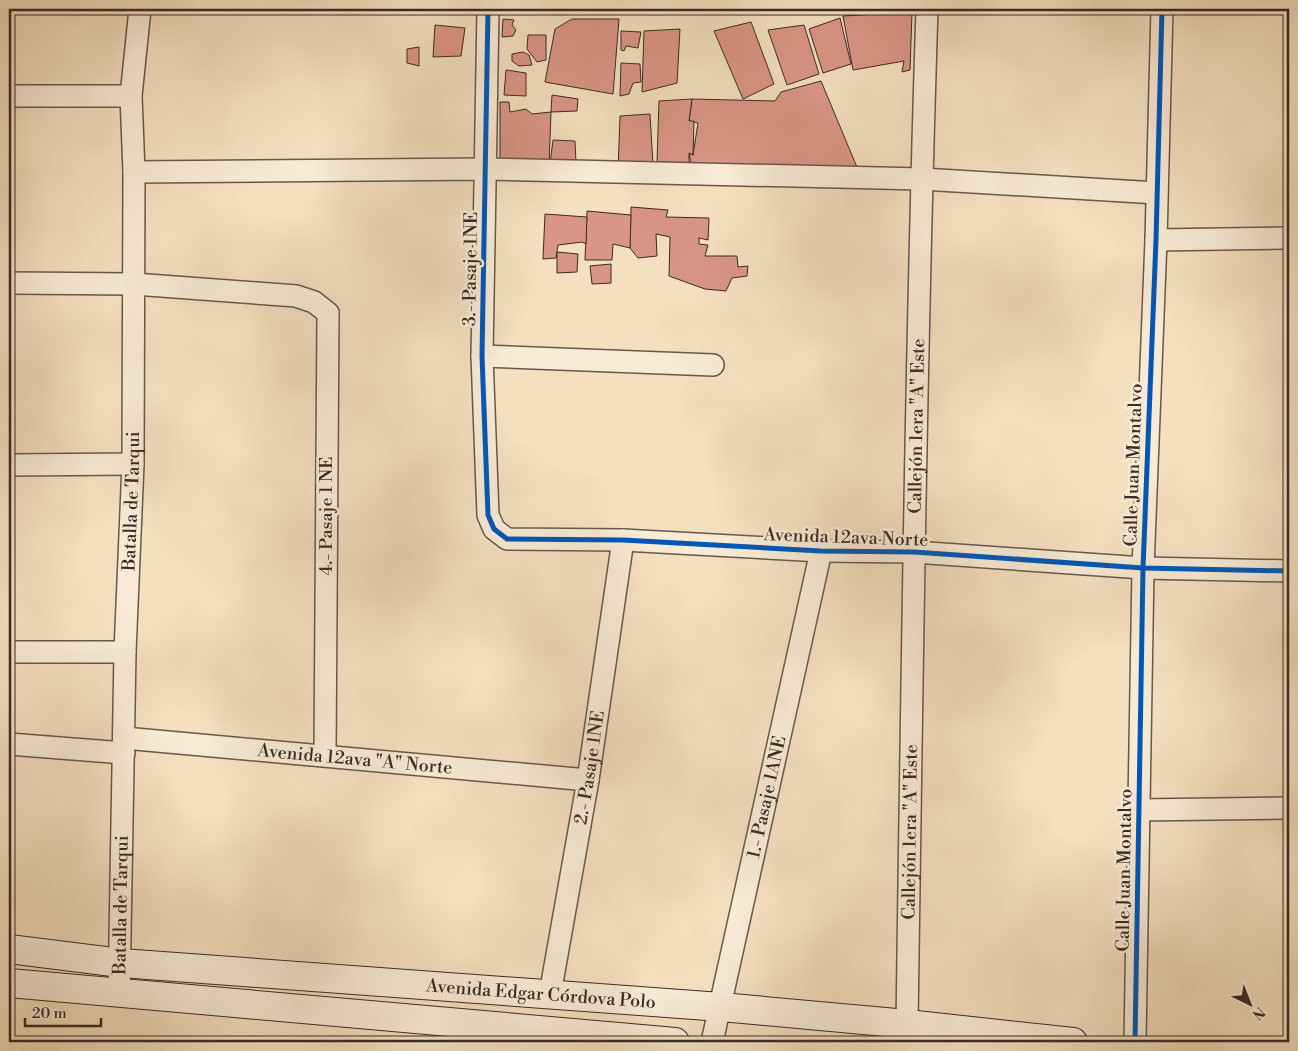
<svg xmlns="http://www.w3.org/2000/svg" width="1298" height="1051" font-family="'Libre Bodoni',serif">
<rect width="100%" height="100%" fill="#f4dfbf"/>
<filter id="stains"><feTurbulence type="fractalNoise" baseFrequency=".004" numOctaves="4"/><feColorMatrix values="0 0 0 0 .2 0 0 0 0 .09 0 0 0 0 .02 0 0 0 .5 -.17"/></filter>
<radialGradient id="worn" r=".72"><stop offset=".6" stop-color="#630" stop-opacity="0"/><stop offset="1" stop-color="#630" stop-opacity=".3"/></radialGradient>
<g fill="#d99585" stroke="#382b25">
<polygon points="912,12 910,70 902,72 904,61 853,70 843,16"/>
<polygon points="840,18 851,64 823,73 809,29"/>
<polygon points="503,19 514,20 512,25 516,30 513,36 502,37"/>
<polygon points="572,19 619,19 613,94 545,82 555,29"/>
<polygon points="751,22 774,84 743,99 714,31"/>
<polygon points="435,25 465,28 461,56 433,57"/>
<polygon points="804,25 819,74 787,85 768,30"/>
<polygon points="680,29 677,83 642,92 644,31"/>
<polygon points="621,31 641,32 638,48 626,46 624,51 621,50"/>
<polygon points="528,35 546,35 546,60 537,62 527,49"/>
<polygon points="419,47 419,66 407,63 407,49"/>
<polygon points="523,52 529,55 532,65 519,66 512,61 512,54"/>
<polygon points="621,63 640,64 641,82 633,83 629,94 620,96"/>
<polygon points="506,70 526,73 526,96 504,95"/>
<polygon points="821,81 859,172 692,170 689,153 693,155 698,123 689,121 692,99 775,101 781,92"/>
<polygon points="552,95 578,99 577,111 551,112"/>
<polygon points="692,99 689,121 694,121 693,155 689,153 689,163 657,162 659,101"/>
<polygon points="500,102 509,102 510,112 526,109 532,114 551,112 549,166 500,161"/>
<polygon points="650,114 653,165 618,172 620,116"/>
<polygon points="553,140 575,141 576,163 550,164"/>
<polygon points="631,207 668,210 666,217 709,218 708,240 699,238 699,244 708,245 705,256 737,256 738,267 748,266 747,276 732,278 726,291 705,289 669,276 670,237 656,234 657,256 638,258 630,248"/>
<polygon points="587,211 631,215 630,248 613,244 612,260 585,260"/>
<polygon points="545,214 587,217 586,244 582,242 558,245 556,258 543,259"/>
<polygon points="557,252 578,254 577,272 557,273"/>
<polygon points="611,264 611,283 592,284 590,266"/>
</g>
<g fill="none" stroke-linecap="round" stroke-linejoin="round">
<defs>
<g id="street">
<polyline points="488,9 482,356 488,515 494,529 507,539 623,540 821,551 914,552 1143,568 1289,571"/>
<polyline points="9,96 131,96"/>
<polyline points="134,172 485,169 922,179 1157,193"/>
<polyline points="1156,240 1289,238"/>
<polyline points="9,283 134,284 296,296 314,302 328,313 325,755"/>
<polyline points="482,356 713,365"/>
<polyline points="9,465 133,464"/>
<polyline points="9,652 125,652"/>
<path id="s1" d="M124,738L588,780"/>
<polyline points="9,744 124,753"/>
<polyline points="1138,810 1289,808"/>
<path id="s2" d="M119,993L125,652L133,464L134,172L131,96L140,9"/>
<path id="s3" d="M550,994L588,780L623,540"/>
<path id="s4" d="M907,1024C912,685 916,347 927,9"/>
<path id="s5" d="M712,1042L821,551"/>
<polyline points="1135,1042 1143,568 1156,240 1162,9"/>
</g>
<g id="secondary">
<path id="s6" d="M9,949L121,963L721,1007L907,1024L1073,1042"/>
<polyline points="9,983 675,1042"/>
</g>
</defs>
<use href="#street" stroke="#67584c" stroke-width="24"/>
<use href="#secondary" stroke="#382b25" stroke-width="30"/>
<use href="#street" stroke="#f8ead5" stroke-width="21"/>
<use href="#secondary" stroke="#f8ead5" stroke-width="28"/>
<defs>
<g id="cycleway">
<polyline points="488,9 482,356 488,515 494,529 507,539 623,540 821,551 914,552 1143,568 1289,571"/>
<polyline points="1135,1042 1143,568 1156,240 1162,9"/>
</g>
</defs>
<use href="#cycleway" stroke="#f8ead5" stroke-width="8"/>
<use href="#cycleway" stroke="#0057b8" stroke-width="5"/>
</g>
<g text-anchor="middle" stroke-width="5" stroke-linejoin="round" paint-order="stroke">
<g font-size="18" fill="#382b25" stroke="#f8ead5">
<text transform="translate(470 269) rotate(-89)" y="6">3.- Pasaje 1NE</text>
<text dy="6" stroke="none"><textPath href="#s4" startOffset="598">Callejón 1era "A" Este</textPath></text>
<text transform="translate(1133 465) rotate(-88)" y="6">Calle Juan Montalvo</text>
<text dy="6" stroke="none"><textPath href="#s2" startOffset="492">Batalla de Tarqui</textPath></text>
<text transform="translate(326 516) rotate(-90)" y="6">4.- Pasaje 1 NE</text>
<text transform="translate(846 537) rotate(2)" y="6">Avenida 12ava Norte</text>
<text dy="6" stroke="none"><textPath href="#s1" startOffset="232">Avenida 12ava "A" Norte</textPath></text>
<text dy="6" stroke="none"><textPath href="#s3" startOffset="230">2.- Pasaje 1NE</textPath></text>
<text dy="6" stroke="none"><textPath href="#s5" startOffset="251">1.- Pasaje 1ANE</textPath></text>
<text dy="6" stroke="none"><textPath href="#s4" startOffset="192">Callejón 1era "A" Este</textPath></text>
<text transform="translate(1124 870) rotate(-89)" y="6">Calle Juan Montalvo</text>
<text dy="6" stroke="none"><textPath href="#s2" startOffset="88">Batalla de Tarqui</textPath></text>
<text dy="6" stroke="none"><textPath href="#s6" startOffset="534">Avenida Edgar Córdova Polo</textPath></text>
</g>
</g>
<rect width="1298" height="1051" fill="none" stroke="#f4dfbf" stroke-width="30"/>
<rect x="10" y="10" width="1278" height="1031" fill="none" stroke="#382b25" stroke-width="2.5"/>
<rect x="15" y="15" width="1268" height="1021" fill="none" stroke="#382b25"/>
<g transform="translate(1250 1004) rotate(137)" stroke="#f8ead5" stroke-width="4" paint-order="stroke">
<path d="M0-4L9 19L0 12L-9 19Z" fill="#382b25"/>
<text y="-8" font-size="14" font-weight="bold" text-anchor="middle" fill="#382b25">N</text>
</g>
<path d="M25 1018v8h76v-8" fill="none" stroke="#382b25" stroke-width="2.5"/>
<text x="32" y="1018" font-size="15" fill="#382b25" stroke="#f8ead5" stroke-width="4" paint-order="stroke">20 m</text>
<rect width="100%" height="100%" filter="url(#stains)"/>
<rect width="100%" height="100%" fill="url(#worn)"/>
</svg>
